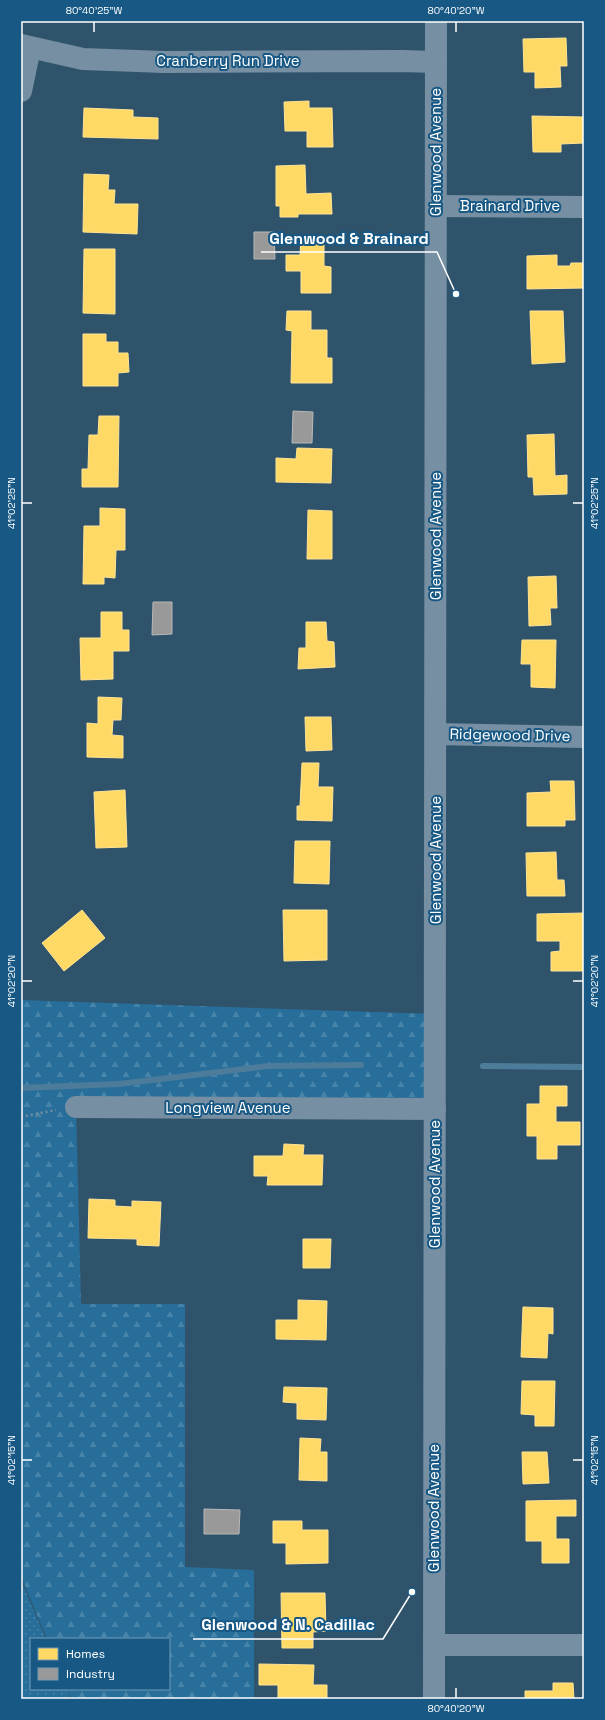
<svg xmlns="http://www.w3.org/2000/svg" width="605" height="1720" font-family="'Space Grotesk',sans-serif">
<defs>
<pattern id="green-dots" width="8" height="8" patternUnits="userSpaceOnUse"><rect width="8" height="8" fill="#276e9a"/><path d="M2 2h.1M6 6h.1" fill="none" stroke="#4784a9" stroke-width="1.8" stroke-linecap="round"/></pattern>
<pattern id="forest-firs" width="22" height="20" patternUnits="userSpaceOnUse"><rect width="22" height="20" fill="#276e9a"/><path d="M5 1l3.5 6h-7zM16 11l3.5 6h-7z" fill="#4784a9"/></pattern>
</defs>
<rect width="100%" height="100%" fill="#30536c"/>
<polygon fill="url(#green-dots)" points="21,1580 46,1639 31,1639 31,1689 67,1689 71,1699 21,1699"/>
<polygon fill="url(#forest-firs)" points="21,1000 435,1014 435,1109 76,1107 81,1304 185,1304 185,1567 254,1570 254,1699 72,1699 67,1689 169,1689 169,1639 47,1639 21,1577"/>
<g fill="#ffd966" stroke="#ffe494">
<polygon points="566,38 567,66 560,66 561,87 535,88 535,72 524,72 523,39"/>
<polygon points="309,101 309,108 332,108 333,147 307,147 307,131 285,131 284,102"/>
<polygon points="84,108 133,110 133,117 158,118 158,139 83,137"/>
<polygon points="532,116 584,117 584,143 561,144 561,152 533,152"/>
<polygon points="305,165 306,194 331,193 332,214 298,214 298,217 280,217 280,206 276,206 276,166"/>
<polygon points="84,174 109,175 108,190 115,190 114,204 138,204 137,234 83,232"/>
<polygon points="301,238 324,238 324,266 331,267 331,293 301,293 301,271 286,271 286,255 300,255"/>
<polygon points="84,249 115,249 115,314 83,313"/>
<polygon points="557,255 557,266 570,266 571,263 584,263 584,288 527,289 527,256"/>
<polygon points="287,311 311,311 311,330 327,330 327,358 332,358 332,383 291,383 292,331 286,330"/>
<polygon points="530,311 563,311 565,362 532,364"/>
<polygon points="83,334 106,334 106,342 118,342 118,353 128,353 129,372 118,373 118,386 83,386"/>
<polygon points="99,416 119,416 118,487 82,487 82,469 88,469 89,435 98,435"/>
<polygon points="554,434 555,476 567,475 567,494 534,495 533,477 528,477 527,435"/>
<polygon points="297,448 332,449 331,483 276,482 276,458 296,459"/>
<polygon points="100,508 125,509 125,550 116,550 115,578 104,577 104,584 83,584 84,526 100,526"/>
<polygon points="308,510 332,511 332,559 307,559"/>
<polygon points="556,576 557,608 550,608 551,625 529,626 528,577"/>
<polygon points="101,612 122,612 122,630 129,630 129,651 113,651 113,679 81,680 80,638 101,638"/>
<polygon points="306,622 326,622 327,641 334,642 335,667 298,669 299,648 306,648"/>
<polygon points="522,640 556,640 555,688 531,687 531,664 521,664"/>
<polygon points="98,697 122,698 121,720 113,720 112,735 123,736 123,758 87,757 87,723 98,724"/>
<polygon points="305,717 331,717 332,750 306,751"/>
<polygon points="302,763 319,763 318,787 333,787 332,821 297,820 297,806 300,806"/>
<polygon points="550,781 574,781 575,820 565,820 565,826 527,826 527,793 551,792"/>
<polygon points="125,790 127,847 96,848 94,792"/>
<polygon points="295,841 330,841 329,884 294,883"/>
<polygon points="556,852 557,880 564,880 565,896 527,896 526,853"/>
<polygon points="82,910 105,938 64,971 42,943"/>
<polygon points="283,910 327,910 327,960 284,961"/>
<polygon points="584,913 584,971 551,971 551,952 560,951 560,941 537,941 537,914"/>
<polygon points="540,1086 567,1086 567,1106 556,1106 556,1122 580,1122 580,1145 557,1145 557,1159 537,1159 537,1136 527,1136 527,1104 540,1104"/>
<polygon points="284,1144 304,1145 303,1155 323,1155 322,1185 267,1185 268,1176 254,1176 254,1156 283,1156"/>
<polygon points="89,1199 115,1200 115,1206 132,1207 132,1201 161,1202 159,1246 137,1245 137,1239 88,1238"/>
<polygon points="303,1239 331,1239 330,1268 303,1268"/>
<polygon points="298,1300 327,1301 326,1340 276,1339 276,1320 298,1320"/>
<polygon points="523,1307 553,1308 553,1334 548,1333 547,1358 521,1357"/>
<polygon points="522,1381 555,1381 554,1426 535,1426 535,1415 521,1414"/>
<polygon points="284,1387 327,1388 326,1420 297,1419 297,1403 283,1402"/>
<polygon points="300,1438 321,1439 320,1452 327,1452 327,1481 299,1480"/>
<polygon points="522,1452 547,1452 549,1483 523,1484"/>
<polygon points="576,1500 576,1516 556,1516 556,1539 569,1539 569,1563 542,1563 542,1541 526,1541 526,1501"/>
<polygon points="273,1521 302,1521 302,1530 328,1530 328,1563 286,1564 286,1543 273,1543"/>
<polygon points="281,1593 325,1593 326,1631 313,1632 313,1648 282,1648"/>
<polygon points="259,1664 314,1665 313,1685 327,1685 327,1699 278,1699 278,1685 259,1685"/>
<polygon points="553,1683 573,1683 574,1699 525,1699 525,1691 553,1691"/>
</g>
<g fill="#999" stroke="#b8b8b8">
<polygon points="254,232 274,232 275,259 254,259"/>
<polygon points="293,411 313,412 312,443 292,443"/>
<polygon points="153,602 172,602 172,634 152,635"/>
<polygon points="204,1509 240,1510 239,1534 204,1534"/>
</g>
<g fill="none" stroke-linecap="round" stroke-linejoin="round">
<g stroke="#4d7c9a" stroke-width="6">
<polyline points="483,1066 584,1067"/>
<polyline points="21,1088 119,1084 268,1066 361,1065"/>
</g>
<polyline stroke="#768fa2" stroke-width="2.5" stroke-dasharray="2 3" stroke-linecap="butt" points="21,1117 56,1110"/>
<g stroke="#768fa2" stroke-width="22">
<polyline points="21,45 83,59 164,62 402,61 436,62"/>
<polyline points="21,91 30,48"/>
<polyline points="436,206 584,207"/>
<polyline points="436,734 584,737"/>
<polyline points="76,1107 435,1109"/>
<polyline points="435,1645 584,1645"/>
<polyline points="434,1699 436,21"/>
</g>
</g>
<path fill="none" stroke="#fff" stroke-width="1.5" d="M94,22V32M456,22V32M22,503H32M573,503H583M22,981H32M573,981H583M22,1460H32M573,1460H583M456,1688V1698"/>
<g text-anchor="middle" stroke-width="4" stroke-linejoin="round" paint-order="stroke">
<g font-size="15" fill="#fff" stroke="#175884">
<text x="228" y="66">Cranberry Run Drive</text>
<text transform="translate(436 152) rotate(-90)" y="5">Glenwood Avenue</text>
<text x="510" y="211">Brainard Drive</text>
<text transform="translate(436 536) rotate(-90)" y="5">Glenwood Avenue</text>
<text transform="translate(510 735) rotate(1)" y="5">Ridgewood Drive</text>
<text transform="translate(436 860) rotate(-90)" y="5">Glenwood Avenue</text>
<text x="228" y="1113">Longview Avenue</text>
<text transform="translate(435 1184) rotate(-90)" y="5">Glenwood Avenue</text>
<text transform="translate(434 1508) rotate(-90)" y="5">Glenwood Avenue</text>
</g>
</g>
<path fill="none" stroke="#fff" stroke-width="1.5" d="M456 294L437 252H261M412 1592L383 1639H193"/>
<g fill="#fff" stroke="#175884" stroke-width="1.5">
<circle cx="456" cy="294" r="4"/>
<circle cx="412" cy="1592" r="4"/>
</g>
<g font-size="16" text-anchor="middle" font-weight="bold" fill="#fff" stroke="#175884" stroke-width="4" stroke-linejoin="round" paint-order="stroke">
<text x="349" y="244">Glenwood &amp; Brainard</text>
<text x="288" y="1630">Glenwood &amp; N. Cadillac</text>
</g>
<rect width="605" height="1720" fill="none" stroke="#175884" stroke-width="44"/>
<rect x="30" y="1638" width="140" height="52" fill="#175884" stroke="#749bb5"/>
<rect x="38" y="1648" width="20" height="12" fill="#ffd966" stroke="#749bb5"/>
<text x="66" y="1658" font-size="12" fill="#ffffff">Homes</text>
<rect x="38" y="1668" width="20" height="12" fill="#999999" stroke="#749bb5"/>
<text x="66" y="1678" font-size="12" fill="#ffffff">Industry</text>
<rect x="22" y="22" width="561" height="1676" fill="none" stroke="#fff" stroke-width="1.5"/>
<g font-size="10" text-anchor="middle" fill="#fff">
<text x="94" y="14">80°40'25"W</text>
<text x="456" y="14">80°40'20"W</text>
<text transform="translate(11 503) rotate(-90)" y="4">41°02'25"N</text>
<text transform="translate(594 503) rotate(-90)" y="4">41°02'25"N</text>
<text transform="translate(11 981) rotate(-90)" y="4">41°02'20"N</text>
<text transform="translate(594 981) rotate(-90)" y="4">41°02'20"N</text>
<text transform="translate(11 1460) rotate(-90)" y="4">41°02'15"N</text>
<text transform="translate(594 1460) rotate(-90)" y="4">41°02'15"N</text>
<text x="456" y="1712">80°40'20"W</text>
</g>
</svg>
